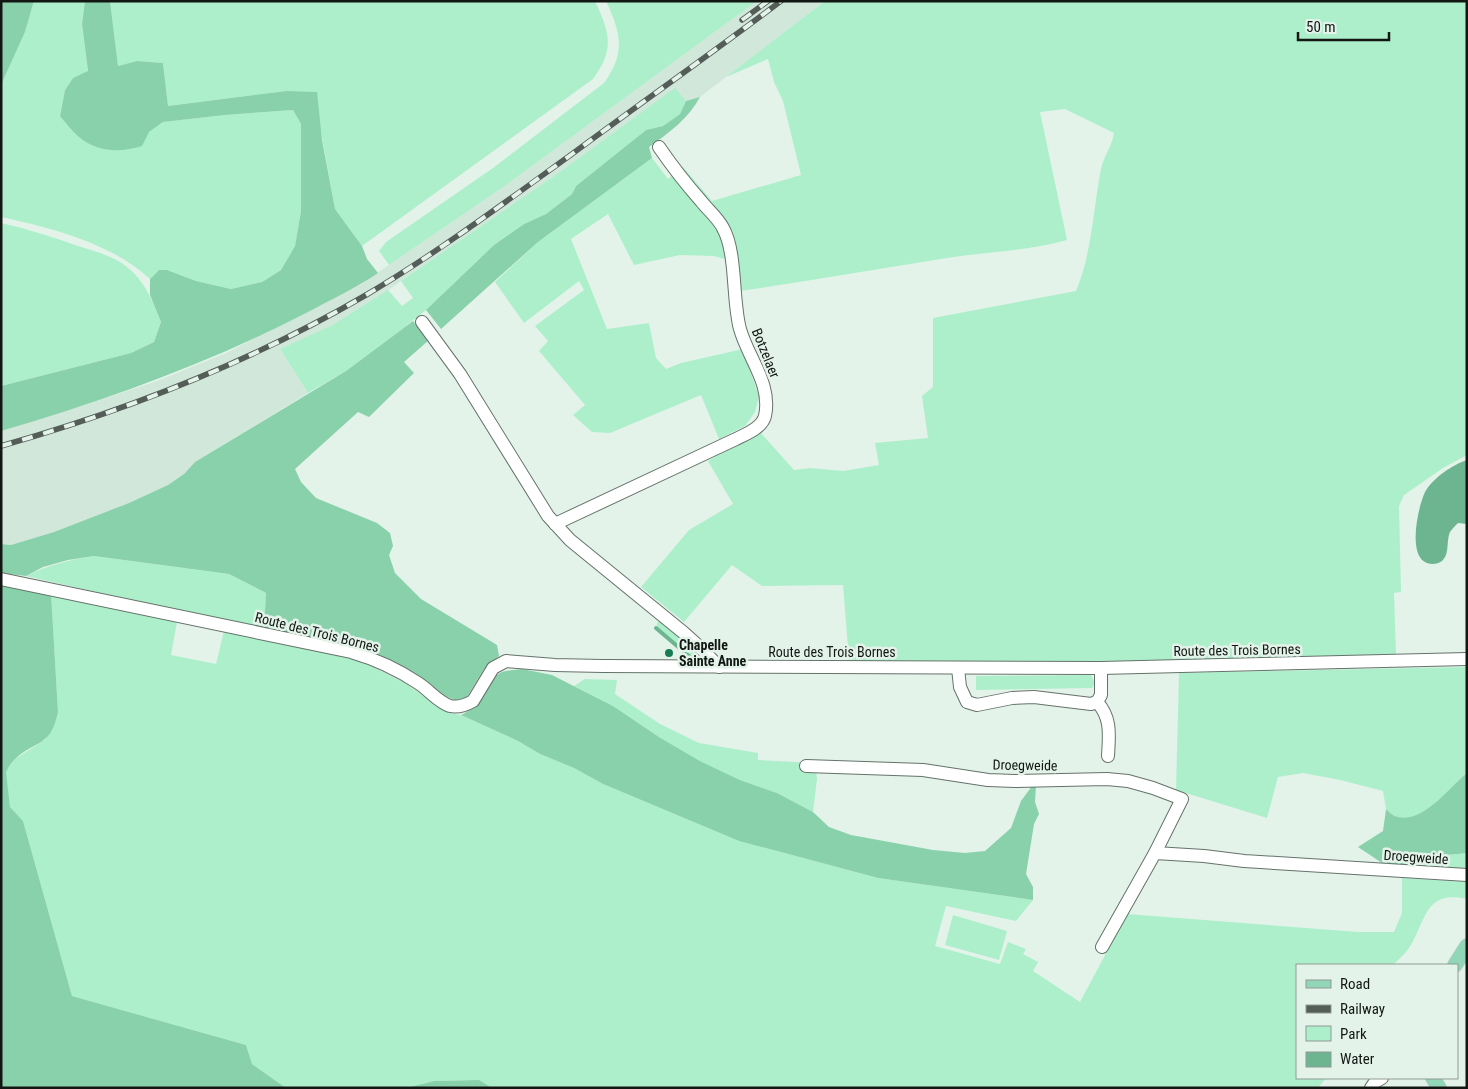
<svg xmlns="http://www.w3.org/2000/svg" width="1468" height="1089" font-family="'Roboto Condensed',sans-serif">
<rect width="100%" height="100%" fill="#e3f3ea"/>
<polygon fill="#d0e7da" points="757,1 825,1 700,97 686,101 675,89 557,174 362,308 333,326 280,349 308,393 195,462 184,474 168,485 129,503 54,532 11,545 1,544 1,431 85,405 157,381 226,353 361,284 506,185"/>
<g fill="#adefcb">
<path d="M34,1H85L82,24L88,72L73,78L65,90L60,116L149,132L163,122L225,115L293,110L301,124V211L295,246L281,270L262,282L231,289L196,281L167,270H159L150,279C111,243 52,228 1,217V85L25,32Z"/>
<path d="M110,1H595C610,33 615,49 593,79L362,246L335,209L319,121L286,91L168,106L163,63L137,61L118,66Z"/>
<path d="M606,1H757L506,185L389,265L379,251L386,242L493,168L604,83C626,53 621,33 606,1Z"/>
<path d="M825,1H1467V455L1443,468L1404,495L1399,506L1401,592L1394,593L1396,655C1214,661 1032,666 849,661L843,585L762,586L732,565L684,622L641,587L689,530L733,504L708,461L759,431L794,470L810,468L843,471L879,465L875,443L928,438L922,396L933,387V318L1076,291C1092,253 1093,210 1101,169C1104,156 1112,146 1114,133L1065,109L1040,112L1067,240C1028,251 987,252 947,258C878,269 809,281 740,291L735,262L714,256L680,255L634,265L608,214L571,239L607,329L649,323L656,358L666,369L681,363L743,349L759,397L755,412L745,426L719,439L701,395L610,433L592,432L573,415L585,405L539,351L548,341L535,326L584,290L579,281L524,323L495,282L538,242L652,158L668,179L683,167L712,201L801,175L783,101L774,82L768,59L726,77Z"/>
<polygon points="675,88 686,101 680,114 663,126 646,130 576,186 572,194 546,214 524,224 494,245 426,310 402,329 346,371 308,393 280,349 333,325 388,290 402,306 413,298 401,281 557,174"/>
<path d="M1,223C28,229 53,237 78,246C94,251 114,256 127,267C145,281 153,302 161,322L154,342L131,353L1,386Z"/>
<path d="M94,556L229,574L266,593L264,630L26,576C48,565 69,560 94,556Z"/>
<path d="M51,593L177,622L171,655L216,664L224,631L347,657L373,667L405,683L448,713L461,715L518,741L540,754L574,768L603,784L739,841L878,878L1033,900L1016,921L946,906L935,946L1000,964L1008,942L1026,949L1023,954L1038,962L1033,971L1080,1002L1127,914L1358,932H1394L1402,913V878L1467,882V899C1424,889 1426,922 1409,948C1405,954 1398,960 1393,965H1297V1078H1326L1318,1088H492L478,1080L434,1081L406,1088H286L252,1064L246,1045L72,996L23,821L10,807L5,772L15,759L46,739L58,712Z"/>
<polygon points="659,618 695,650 698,655 693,660 677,644 656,628"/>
<path d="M1467,667V773C1450,786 1422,826 1395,816C1392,815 1388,811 1386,809L1383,791L1340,780L1303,773L1278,777L1267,818L1176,790L1179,673Z"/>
<polygon points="1091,675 1095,683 1092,688 976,690 976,676"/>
<polygon points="585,679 617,680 615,694 660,724 699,743 758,753 758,760 815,763 817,779 813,812 777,793 740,780 700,761 659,737 613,706 574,686"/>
<path d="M1467,853V869L1416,867C1426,854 1451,855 1467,853Z"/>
<polygon points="953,915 1007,931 999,960 945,945"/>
</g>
<g fill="#89d1ab">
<polygon points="1,1 34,1 25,32 1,85"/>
<path d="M85,1H110L118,66L137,61L163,63L168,106L286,91L317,92L322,140L335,209L362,246L367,259L378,273C356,288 332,299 308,312C210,363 107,400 1,431V386L131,353L154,342L161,322L150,295V279L159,270H167L196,281L231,289L262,282L281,270L295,246L301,211V124L293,110L225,115L163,122L149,132L142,146C120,153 97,152 79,137C72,131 66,123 60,116L65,90L73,78L88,71L82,24Z"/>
<path d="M700,97C689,118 669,133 649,147L652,158L538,242L441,329L426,310L494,245L524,224L546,214L572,194L576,186L646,130L663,126L680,114L686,101Z"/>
<polygon points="413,321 429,340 404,362 414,373 369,417 358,412 295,469 301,482 316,498 377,523 390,533 393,546 389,555 395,573 421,599 497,645 499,656 484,669 465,700 460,702 440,694 409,674 264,630 266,593 229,574 94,556 68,560 43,567 26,576 1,573 1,544 11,545 54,532 129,503 168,485 184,474 195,462 346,371"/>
<path d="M1,584L51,593L58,712C50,748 37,739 15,759C11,763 8,768 6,772L10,807L23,821L72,996L246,1045L252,1064L286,1088H1Z"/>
<path d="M522,669L552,675L613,706L659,737L700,761L740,780L777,793L813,812L829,827L851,835L933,850L965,853L985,851L1011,828L1021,801L1032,786L1036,785L1035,802L1039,814L1034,824L1026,874L1033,887V900L878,878L739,841L603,784L574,768L540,754L518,741L461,715C481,707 486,678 502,672C508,670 516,670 522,669Z"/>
<path d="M1467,773V853C1451,855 1426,854 1416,867L1385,865L1358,847L1383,831L1386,809C1388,811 1392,815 1395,816C1422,826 1450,786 1467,773Z"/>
<polygon points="479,1080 492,1088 406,1088 434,1081"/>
</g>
<path fill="#6db590" d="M1467,460V524L1458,523C1455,526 1452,529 1450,532C1446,541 1450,554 1442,561C1438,564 1432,565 1427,563C1407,556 1418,507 1425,492C1433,478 1452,465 1467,460Z"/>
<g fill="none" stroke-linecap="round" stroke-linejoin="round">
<polyline stroke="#6db590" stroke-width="4" points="656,628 690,657"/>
<defs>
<g id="minor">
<polyline points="422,322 460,374 548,516 570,540 684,633 704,651 719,667"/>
<path d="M555,524L736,439C746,434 762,428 765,416C772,384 748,358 740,329C732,300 737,253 723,228C718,218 708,210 701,201C686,184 672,166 659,147"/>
<path d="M1,579L351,652C375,659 397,669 418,683C429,690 438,702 450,706C458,708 466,705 473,701L493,668L506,661L555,665L603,666L1101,668L1467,659"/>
<polyline points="958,668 960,687 967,702 977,705 1012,698 1034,697 1091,704 1097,702 1101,695 1101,668"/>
<path d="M1097,702C1112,718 1109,736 1108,756"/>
<polyline points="806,766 923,770 988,780 1015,781 1107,779 1128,781 1153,788 1182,799 1155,853 1102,947"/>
<polyline points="1155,853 1204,856 1244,861 1467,875"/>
<polyline points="1371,1088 1375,1082 1382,1078"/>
</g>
<g id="major">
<polyline points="1455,965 1467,946"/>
<polyline points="1433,1078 1439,1088"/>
</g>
</defs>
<use href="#minor" stroke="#65726a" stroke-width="14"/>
<use href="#major" stroke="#d0d1d0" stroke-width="16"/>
<use href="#minor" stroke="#fff" stroke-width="12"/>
<use href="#major" stroke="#91d7b7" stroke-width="15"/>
<defs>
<g id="rail">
<polyline points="742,20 768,1"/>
<path d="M1,446C128,410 251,362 366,295C437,253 504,203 572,154C641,103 712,53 781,1"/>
</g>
</defs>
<use href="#rail" stroke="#545d58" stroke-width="5.5"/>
<use href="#rail" stroke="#e3f3ea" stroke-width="4" stroke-dasharray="11" stroke-linecap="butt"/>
</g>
<circle fill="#197b53" stroke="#e3f3ea" stroke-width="2" cx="669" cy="653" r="5"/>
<g text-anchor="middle" stroke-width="5" stroke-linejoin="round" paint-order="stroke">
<g font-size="14" fill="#121714" stroke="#e3f3ea">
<text transform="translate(766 353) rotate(68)" y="5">Botzelaer</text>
<text transform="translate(317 632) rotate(14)" y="5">Route des Trois Bornes</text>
<text transform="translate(1237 650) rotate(-1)" y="5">Route des Trois Bornes</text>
<text x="832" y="657">Route des Trois Bornes</text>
<text transform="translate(1025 765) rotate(1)" y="5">Droegweide</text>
<text transform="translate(1416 857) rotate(4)" y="5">Droegweide</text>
</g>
<g font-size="14" font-weight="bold" fill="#121714" stroke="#e3f3ea" text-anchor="start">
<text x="679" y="650">Chapelle<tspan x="679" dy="16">Sainte Anne</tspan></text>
</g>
</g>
<rect width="1468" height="1089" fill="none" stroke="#121714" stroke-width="5"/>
<rect x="1296" y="964" width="162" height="115" fill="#e3f3ea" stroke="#8f9b94"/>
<rect x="1306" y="980" width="25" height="8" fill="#91d7b7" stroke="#8f9b94"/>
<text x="1340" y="989" font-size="15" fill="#121714">Road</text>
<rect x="1306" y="1005" width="25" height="8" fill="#545d58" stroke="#8f9b94"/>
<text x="1340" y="1014" font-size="15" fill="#121714">Railway</text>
<rect x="1306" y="1026" width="25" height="15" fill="#adefcb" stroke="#8f9b94"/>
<text x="1340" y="1039" font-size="15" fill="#121714">Park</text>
<rect x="1306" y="1052" width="25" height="15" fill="#6db590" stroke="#8f9b94"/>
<text x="1340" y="1064" font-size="15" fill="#121714">Water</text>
<path d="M1298 32v8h91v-8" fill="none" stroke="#121714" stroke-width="2.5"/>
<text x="1306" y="32" font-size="15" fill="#121714" stroke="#e3f3ea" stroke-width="4" paint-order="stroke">50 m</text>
</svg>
